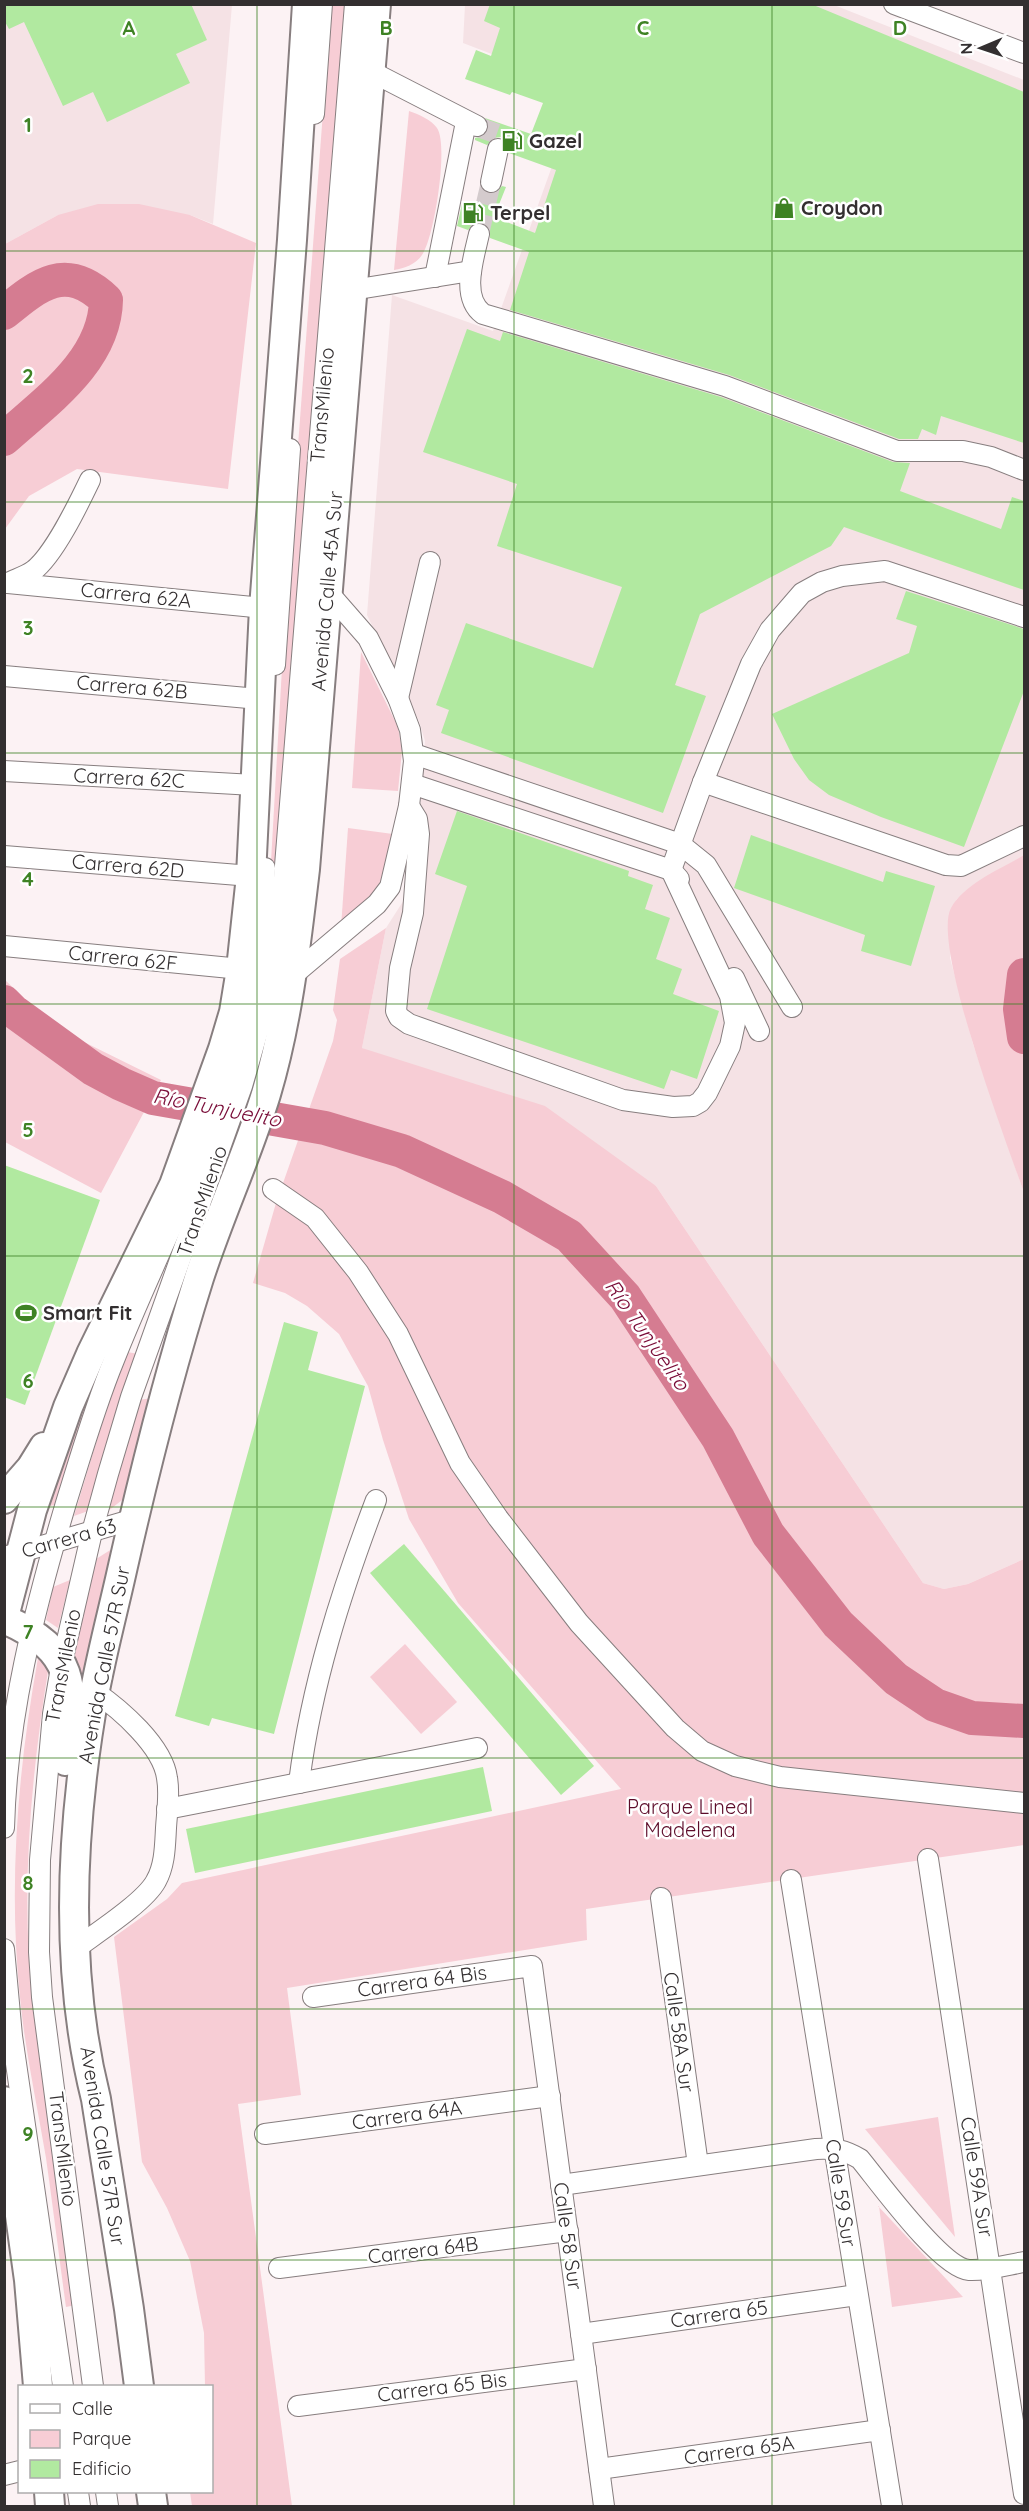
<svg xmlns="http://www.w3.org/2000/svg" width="1029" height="2511" font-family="Quicksand,sans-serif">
<rect width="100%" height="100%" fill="#fcf2f4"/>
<g fill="#f5e2e5">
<polygon points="5,5 232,5 213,224 190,215 58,215 5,244"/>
<polygon points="465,5 834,5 1024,80 1024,855 970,888 956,900 950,958 973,1044 1024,1193 1024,1559 968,1584 944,1589 923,1583 656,1186 362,1048 386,928 409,892 420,813 425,741 419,721 367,615 392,295 493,331 580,88 463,43"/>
</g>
<g fill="#f7cdd5">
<polygon points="331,5 345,5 276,879 270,879 284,633"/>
<path d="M409,111C420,115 430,119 437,128C449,145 434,239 422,255C415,265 405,268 394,270Z"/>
<polygon points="98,204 139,204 190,215 256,243 228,489 77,469 29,496 5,529 5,244 58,215"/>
<polygon points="361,652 398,727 402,751 398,791 352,788"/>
<polygon points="348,828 393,834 386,875 373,898 341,927"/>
<path d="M1024,855V1193C1008,1146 931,945 951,908C965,883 1001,869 1024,855Z"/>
<polygon points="386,928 362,1048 545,1106 656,1186 923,1583 944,1589 968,1584 1024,1559 1024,1845 586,1909 587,1940 287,1988 301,2095 238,2104 292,2506 192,2506 190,2492 212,2492 212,2386 205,2386 204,2333 190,2261 167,2208 142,2162 114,1937 167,1899 182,1883 621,1789 458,1603 409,1519 383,1440 368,1386 339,1334 307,1306 285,1293 253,1283 276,1203 333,1041 337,1020 333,1010 340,959"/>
<polygon points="4,979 28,1002 82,1041 161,1080 101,1193 5,1142"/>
<polygon points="127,1352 139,1354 91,1510 74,1516 108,1403"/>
<polygon points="97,1389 59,1504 50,1506 83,1402"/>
<polygon points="154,1398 126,1497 108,1511 137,1400"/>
<polygon points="115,1547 79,1697 70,1657 93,1561"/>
<polygon points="70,1580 58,1628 46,1620 53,1587"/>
<polygon points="405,1644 457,1702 421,1734 370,1677"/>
<path d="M38,1658L49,1665C31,1775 20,1893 33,2004C39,2060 51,2115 59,2170C66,2215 71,2260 76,2305L66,2307C59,2257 53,2207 46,2158C37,2104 25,2051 20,1997C8,1884 18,1769 38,1658Z"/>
<polygon points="938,2117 955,2237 865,2129"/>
<polygon points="879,2206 878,2206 963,2297 892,2307"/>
</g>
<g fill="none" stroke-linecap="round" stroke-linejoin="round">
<g stroke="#d57c91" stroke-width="34">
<path d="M4,313C39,284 66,262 106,300C105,361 46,401 4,439"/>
<polyline points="1024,975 1020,1009 1024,1037"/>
<polyline points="4,1002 13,1011 93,1069 121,1084 153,1098 325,1128 402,1151 502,1197 569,1236 625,1297 718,1438 768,1534 838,1624 896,1679 935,1705 972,1718 1024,1721"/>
</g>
</g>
<g fill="#b1e9a0">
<polygon points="4,4 191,4 207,40 176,54 190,83 107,122 93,92 63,106 24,22 9,29 4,20"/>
<polygon points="490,4 811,4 1024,92 1024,443 941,416 936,435 922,429 918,439 899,439 729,375 510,310 529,252 490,238 490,230 482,223 475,223 468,230 457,226 462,204 476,209 483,190 494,194 502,186 506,187 494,217 535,233 556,170 509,153 509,145 501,137 494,138 487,145 475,140 475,138 483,136 488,131 489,125 485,118 531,134 543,103 512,92 510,95 465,79 476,50 491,56 500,28 484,21"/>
<polygon points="467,329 500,341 503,332 721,397 893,462 910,463 900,491 1001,529 1012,497 1024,501 1024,590 844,527 831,546 700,614 675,685 706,696 663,813 441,733 449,710 436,705 466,623 593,668 622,587 497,546 517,484 423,452"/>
<polygon points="906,591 1024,629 1024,691 964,847 881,817 829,795 809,780 794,759 772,714 909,653 917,626 896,619"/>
<polygon points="457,811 629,871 628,876 653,885 645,909 670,918 656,959 682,969 673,994 719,1011 697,1079 671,1070 664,1089 427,1009 467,886 435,874"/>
<polygon points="751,835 883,882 886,871 935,886 911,966 861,951 865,935 734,888"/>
<polygon points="4,1165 100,1200 25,1405 4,1397"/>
<polygon points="284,1322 318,1332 308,1370 365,1386 274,1734 212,1718 209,1726 175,1716"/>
<polygon points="404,1544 594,1766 561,1795 370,1573"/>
<polygon points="483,1767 492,1811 195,1873 186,1829"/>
</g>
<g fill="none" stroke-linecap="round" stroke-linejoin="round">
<g stroke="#d4cbcd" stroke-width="20" stroke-dasharray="20 10" stroke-linecap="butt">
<polyline points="478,127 501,135 498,149"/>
<polyline points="479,234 491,182"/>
</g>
<defs>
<g id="minor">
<polyline points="894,4 1024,53"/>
<polyline points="370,71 477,126"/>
<polyline points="314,114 322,4"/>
<polyline points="491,182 498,149"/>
<path d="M479,234C474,257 460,297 483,314L725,386L897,451H963L991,457L1024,470"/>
<polyline points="435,277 466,122"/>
<polyline points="352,290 471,271"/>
<polyline points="8,583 264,608"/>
<path d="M8,583C16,579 26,576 33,571C54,555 78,505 90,480"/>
<polyline points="275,665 290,449"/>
<polyline points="4,676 259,699"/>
<polyline points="398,698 430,562"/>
<polyline points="414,754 680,844 706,865 792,1007"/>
<polyline points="4,771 254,785"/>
<polyline points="703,782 946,865 961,866 1024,836"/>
<polyline points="412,784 671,870 679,879"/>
<polyline points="409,806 417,819 419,834 413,913 400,968 396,1011 399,1017 409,1024 623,1100 673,1107 693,1106 700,1102 707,1093 730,1046 735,1023 730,996 671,870 703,782 751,664 770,630 802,593 822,582 842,576 885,571 1024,617"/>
<polyline points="4,856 251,876"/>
<polyline points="4,946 241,969"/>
<polyline points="293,975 377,904 390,887 409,806 414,761 410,730 398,698 368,638 327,591"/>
<polyline points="734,978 759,1031"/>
<polyline points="273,1189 315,1218 358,1272 398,1334 460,1463 498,1518 579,1623 675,1728 702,1751 735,1766 780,1777 1024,1803"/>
<polyline points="4,1557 134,1519"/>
<path d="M299,1783C311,1686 341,1592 376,1500"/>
<polyline points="167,1809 477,1748"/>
<path d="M4,1828C7,1716 34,1611 66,1503C81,1455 95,1406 114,1360C163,1236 231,1116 255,983C262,945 263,907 265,868"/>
<polyline points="928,1859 1024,2494"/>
<polyline points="791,1880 892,2506"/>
<polyline points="661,1898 698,2165"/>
<polyline points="4,1949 12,2036 63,2386"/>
<path d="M75,1949C95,1934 145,1902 156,1881C165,1865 165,1846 166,1828C167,1811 170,1794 167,1778C163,1746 120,1709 95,1692"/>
<polyline points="313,1997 532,1966 604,2506"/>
<polyline points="265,2134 550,2096"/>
<path d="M561,2185L816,2149C834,2148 845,2150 860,2159C879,2182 941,2268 969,2270C987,2271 1007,2265 1024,2262"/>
<polyline points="279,2268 568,2231"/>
<polyline points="581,2334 857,2295"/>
<polyline points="93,2386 42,1997 39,1952 40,1860 53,1714 62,1662 92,1532 108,1474 131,1397 242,1086 265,1006 274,960 284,878 355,4"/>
<polyline points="298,2406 586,2369"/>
<polyline points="599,2469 880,2430"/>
<polyline points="4,2475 20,2471"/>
<polyline points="78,2492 80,2506"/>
<polyline points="106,2492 108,2506"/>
</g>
<g id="highway">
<polyline points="4,1499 31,1468 44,1447"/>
<polyline points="4,1617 32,1510 68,1407 91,1354 174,1185 223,1049 234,1012 241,969 251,876 264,608 292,240 307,4"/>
<path d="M4,1619C80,1652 73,1689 66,1761"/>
<polyline points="4,2101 29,2280 38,2386"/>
<path d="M139,2386L129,2309L96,2099C63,1967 71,1823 95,1690C103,1648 114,1607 123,1566C145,1469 169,1373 199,1278C219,1216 247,1156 266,1094C288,1020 296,945 305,869L376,4"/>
<polyline points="49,2492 50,2506"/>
<polyline points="151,2492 153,2506"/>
</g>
</defs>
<use href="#minor" stroke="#877e7f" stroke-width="22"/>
<use href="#highway" stroke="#877e7f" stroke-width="32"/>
<use href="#minor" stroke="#fff" stroke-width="20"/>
<use href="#highway" stroke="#fff" stroke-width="28"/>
</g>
<path fill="none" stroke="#3e8224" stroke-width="1.5" stroke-opacity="0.55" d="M257,4V2506M514,4V2506M772,4V2506M4,251H1024M4,502H1024M4,753H1024M4,1004H1024M4,1256H1024M4,1507H1024M4,1758H1024M4,2009H1024M4,2260H1024"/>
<defs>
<symbol id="fuel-bare" viewBox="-9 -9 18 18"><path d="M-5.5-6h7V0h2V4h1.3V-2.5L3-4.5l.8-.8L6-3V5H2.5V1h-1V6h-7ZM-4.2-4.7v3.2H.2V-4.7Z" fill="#3e8224" stroke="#fff" stroke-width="2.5" paint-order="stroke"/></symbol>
<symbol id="shop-bare" viewBox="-9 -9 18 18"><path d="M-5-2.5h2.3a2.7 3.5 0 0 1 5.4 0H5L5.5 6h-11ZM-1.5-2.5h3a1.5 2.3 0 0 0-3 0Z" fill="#3e8224" stroke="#fff" stroke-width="2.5" paint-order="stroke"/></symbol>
<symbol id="stadium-bare" viewBox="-9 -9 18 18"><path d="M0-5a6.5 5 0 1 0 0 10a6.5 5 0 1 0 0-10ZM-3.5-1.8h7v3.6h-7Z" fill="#3e8224" stroke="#fff" stroke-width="2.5" paint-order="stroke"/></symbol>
</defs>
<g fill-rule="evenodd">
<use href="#fuel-bare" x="497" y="126" width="30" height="30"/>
<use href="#shop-bare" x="769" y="193" width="30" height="30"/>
<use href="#fuel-bare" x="458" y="198" width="30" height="30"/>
<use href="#stadium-bare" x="11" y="1298" width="30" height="30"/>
</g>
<g text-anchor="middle" stroke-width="5" stroke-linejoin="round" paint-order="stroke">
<g font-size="20" font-weight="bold" fill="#332f30" stroke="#fff" text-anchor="start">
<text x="529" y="148">Gazel</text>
<text x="801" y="215">Croydon</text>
<text x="490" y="220">Terpel</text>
<text x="43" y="1320">Smart Fit</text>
</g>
<g font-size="20" fill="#332f30" stroke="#fff">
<text transform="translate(322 405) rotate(-85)" y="7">TransMilenio</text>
<text transform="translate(327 591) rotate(-85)" y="7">Avenida Calle 45A Sur</text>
<text transform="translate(136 595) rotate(6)" y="7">Carrera 62A</text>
<text transform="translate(132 687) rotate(5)" y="7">Carrera 62B</text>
<text transform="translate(129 778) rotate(3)" y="7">Carrera 62C</text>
<text transform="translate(128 866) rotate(5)" y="7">Carrera 62D</text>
<text transform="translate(123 958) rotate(6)" y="7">Carrera 62F</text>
<text transform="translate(202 1201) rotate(-71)" y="7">TransMilenio</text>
<text transform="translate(69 1538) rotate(-16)" y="7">Carrera 63</text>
<text transform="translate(104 1665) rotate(-79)" y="7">Avenida Calle 57R Sur</text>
<text transform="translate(63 1666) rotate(-79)" y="7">TransMilenio</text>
<text transform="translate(422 1981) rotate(-8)" y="7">Carrera 64 Bis</text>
<text transform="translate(679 2032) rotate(82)" y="7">Calle 58A Sur</text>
<text transform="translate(407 2115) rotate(-8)" y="7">Carrera 64A</text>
<text transform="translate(103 2146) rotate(81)" y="7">Avenida Calle 57R Sur</text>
<text transform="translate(63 2149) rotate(83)" y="7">TransMilenio</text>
<text transform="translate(977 2177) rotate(81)" y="7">Calle 59A Sur</text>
<text transform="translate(841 2193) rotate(81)" y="7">Calle 59 Sur</text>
<text transform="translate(568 2236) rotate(82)" y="7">Calle 58 Sur</text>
<text transform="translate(423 2250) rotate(-7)" y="7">Carrera 64B</text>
<text transform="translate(719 2314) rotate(-8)" y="7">Carrera 65</text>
<text transform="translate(442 2387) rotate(-7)" y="7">Carrera 65 Bis</text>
<text transform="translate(739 2450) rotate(-8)" y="7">Carrera 65A</text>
</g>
<g font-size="20" fill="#5d0c2a" stroke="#fff">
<text x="690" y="1814">Parque Lineal<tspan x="690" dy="23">Madelena</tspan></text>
</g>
<g font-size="21" font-style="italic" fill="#780a36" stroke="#fff">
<text transform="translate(217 1108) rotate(11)" y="7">Río Tunjuelito</text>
<text transform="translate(647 1335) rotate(55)" y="7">Río Tunjuelito</text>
</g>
</g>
<g font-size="20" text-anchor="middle" font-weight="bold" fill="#3e8224" stroke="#fff" stroke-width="5" stroke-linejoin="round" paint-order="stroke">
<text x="129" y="35">A</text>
<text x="386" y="35">B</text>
<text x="643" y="35">C</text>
<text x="900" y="35">D</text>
<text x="28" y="132">1</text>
<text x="28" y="383">2</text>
<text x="28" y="635">3</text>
<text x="28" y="886">4</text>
<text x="28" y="1137">5</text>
<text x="28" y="1388">6</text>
<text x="28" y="1639">7</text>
<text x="28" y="1890">8</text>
<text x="28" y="2141">9</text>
</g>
<rect width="1029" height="2511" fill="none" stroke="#332f30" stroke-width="12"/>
<rect x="18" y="2385" width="195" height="108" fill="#ffffff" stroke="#adacac" stroke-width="1.5"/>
<rect x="30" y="2404" width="30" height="9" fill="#ffffff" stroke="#adacac" stroke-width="1.5"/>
<text x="72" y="2415" font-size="18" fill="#332f30">Calle</text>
<rect x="30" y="2430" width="30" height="18" fill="#f7cdd5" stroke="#adacac" stroke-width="1.5"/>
<text x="72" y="2445" font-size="18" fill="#332f30">Parque</text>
<rect x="30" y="2460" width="30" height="18" fill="#b1e9a0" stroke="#adacac" stroke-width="1.5"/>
<text x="72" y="2475" font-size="18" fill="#332f30">Edificio</text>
<g transform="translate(981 48) rotate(268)" stroke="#ffffff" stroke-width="4.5" paint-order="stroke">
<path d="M0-4.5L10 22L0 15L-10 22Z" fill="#332f30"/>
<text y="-9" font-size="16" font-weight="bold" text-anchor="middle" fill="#332f30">N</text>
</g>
</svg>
